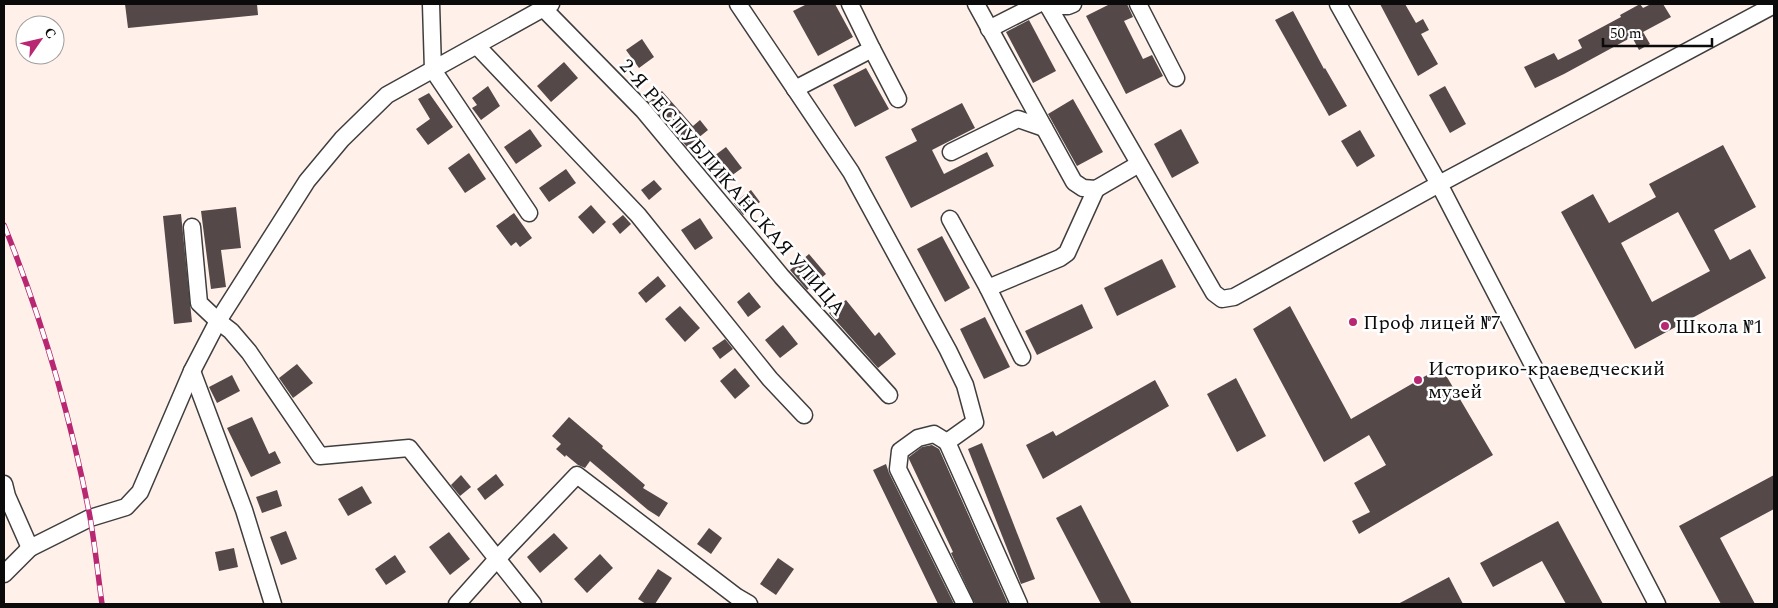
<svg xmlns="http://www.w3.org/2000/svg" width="1778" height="608" font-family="Spectral,serif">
<rect width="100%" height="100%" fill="#fff1ea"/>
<g fill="#544849" fill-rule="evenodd">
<polygon points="125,4 257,4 258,15 128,28"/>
<polygon points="807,4 835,4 853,37 818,56 793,11"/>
<polygon points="1110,4 1127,4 1133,17 1124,21 1143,59 1152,55 1163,76 1126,94 1086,16"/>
<polygon points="1380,4 1405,4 1416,23 1423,19 1429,30 1421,34 1438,64 1418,76"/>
<polygon points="1640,4 1643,8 1651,4 1663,4 1671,17 1643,32 1650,44 1639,50 1632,37 1564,74 1535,88 1524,67 1554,53 1558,60 1582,48 1578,40 1621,17 1620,15"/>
<polygon points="1293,11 1324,69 1325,68 1347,106 1329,116 1275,20"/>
<polygon points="1029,20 1056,71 1033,83 1006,32"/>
<polygon points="642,39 654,57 639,68 626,50"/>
<polygon points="564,62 578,78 551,102 537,86"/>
<polygon points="866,68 889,109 855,127 833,85"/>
<polygon points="488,86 500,106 481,120 472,108 477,105 472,98"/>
<polygon points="1445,86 1466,124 1450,133 1429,95"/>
<polygon points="662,91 693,126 700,120 708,130 687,147 649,102"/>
<polygon points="429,93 453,127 428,145 416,129 430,119 418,99"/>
<polygon points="1073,99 1103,152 1077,166 1048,114"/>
<polygon points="962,103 975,128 932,150 944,174 987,152 994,166 911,208 885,157 917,141 911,129"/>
<polygon points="530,129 542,146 516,164 504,147"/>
<polygon points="1181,129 1199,163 1172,178 1154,144"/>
<polygon points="1360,130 1375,156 1357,167 1341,141"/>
<path d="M1723,145L1756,207L1714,230L1730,260L1750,249L1766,278L1635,349L1561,212L1593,194L1609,223L1656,197L1649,184ZM1678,212L1710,271L1652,302L1621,243Z"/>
<polygon points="726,147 742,168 719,185 702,165"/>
<polygon points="469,153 486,179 465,193 448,168"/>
<polygon points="566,169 576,183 549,202 539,188"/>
<polygon points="654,180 662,189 649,200 641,190"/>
<polygon points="751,190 760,202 743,215 734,203"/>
<polygon points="591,205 606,222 593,234 578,217"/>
<polygon points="236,207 241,248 221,250 226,287 211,289 201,211"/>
<polygon points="514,213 532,238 520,247 516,242 511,246 496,226"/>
<polygon points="181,214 192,322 174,324 163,216"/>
<polygon points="623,215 631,224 620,234 612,224"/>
<polygon points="700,218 713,238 695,250 681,230"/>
<polygon points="942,236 970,288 945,302 917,249"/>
<polygon points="809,254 826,274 807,290 790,270"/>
<polygon points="1162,259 1176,287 1117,316 1104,288"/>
<polygon points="658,276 666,286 646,303 638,293"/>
<polygon points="749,292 761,307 748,317 737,302"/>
<polygon points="846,300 875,336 879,332 896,354 878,368 829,313"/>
<polygon points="1082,304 1093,328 1037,355 1025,331"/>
<polygon points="680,306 700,328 685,342 665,319"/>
<polygon points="1290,306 1351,419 1441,367 1493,455 1359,534 1352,521 1370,512 1354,483 1386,465 1369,435 1324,462 1253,329"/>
<polygon points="985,317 1010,367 984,379 960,329"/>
<polygon points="783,325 798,344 780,358 765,340"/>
<polygon points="725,339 733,349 720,359 712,348"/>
<polygon points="297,364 313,383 293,398 279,378"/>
<polygon points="735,368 750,386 735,399 720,381"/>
<polygon points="232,375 240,391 217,403 209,387"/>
<polygon points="1236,378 1266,436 1237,452 1207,394"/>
<polygon points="1155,380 1169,406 1043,479 1026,445 1053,431 1056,436"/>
<polygon points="252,417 269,454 275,451 281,463 251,477 227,428"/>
<polygon points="569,417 603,446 602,448 645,485 643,488 668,503 659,517 648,510 590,461 585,468 578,465 566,455 565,457 556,449 561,444 552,436"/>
<polygon points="982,443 1035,579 1021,584 968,449"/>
<polygon points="932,445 939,449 1008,604 975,604 951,553 953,552 909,459 909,457 922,447"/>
<polygon points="886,464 889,473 954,604 938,604 873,470"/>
<polygon points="496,474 504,485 485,500 477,489"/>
<polygon points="461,475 471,487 460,496 451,485"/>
<polygon points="1774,475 1774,509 1720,538 1755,604 1721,604 1679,526"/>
<polygon points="362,486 372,503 348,516 338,499"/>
<polygon points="277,490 282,506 262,513 256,497"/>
<polygon points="1081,505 1132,604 1101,604 1056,518"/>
<polygon points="1558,521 1603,604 1566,604 1542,561 1493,587 1480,563"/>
<polygon points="709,528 722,538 711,554 697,544"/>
<polygon points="286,531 297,559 281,565 270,537"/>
<polygon points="449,532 470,559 450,575 429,547"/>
<polygon points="554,533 568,548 540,573 527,557"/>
<polygon points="234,548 238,567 219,571 215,552"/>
<polygon points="600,554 613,568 587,593 574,579"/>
<polygon points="395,555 406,572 386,585 375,569"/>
<polygon points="778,558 794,569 776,595 760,584"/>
<polygon points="658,569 672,578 655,604 646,604 638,599"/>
<polygon points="1449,577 1463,604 1398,604"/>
</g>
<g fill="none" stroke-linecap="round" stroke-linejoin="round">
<defs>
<g id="minor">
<polyline points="431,4 433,70 529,213"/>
<polyline points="738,4 851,172 948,350 965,385 975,422 947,442 1019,604"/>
<polyline points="850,4 872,49"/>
<polyline points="976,4 1074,182 1083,188 1096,189 1139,164"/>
<polyline points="1047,4 1214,293 1222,299 1234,297 1439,184 1774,5"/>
<polyline points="1138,4 1176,78"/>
<polyline points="1338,4 1439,184 1657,604"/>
<polyline points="1048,6 1068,6 1073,4"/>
<polyline points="543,8 643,110 782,277 889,395"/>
<polyline points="989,29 1038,4"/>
<polyline points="477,46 638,215 770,379 804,415"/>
<polyline points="795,89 872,49 898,99"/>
<polyline points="951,152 1018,119 1044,128"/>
<polyline points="950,219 988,288 1060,258 1067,253 1096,189"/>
<polyline points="192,227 199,303 218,321 231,331 249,352 320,456 409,448 533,604"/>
<polyline points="988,288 1022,357"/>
<polyline points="192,371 244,510 273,604"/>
<polyline points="947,442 934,434 918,438 900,451 898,469 965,604"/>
<polyline points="4,484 7,496 30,548"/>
<polyline points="4,574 30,548 90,518 126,507 140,492 192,371 218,321 307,181 342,139 387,95 551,4"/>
<polyline points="457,604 497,559 577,475 737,597 749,604"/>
</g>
</defs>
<use href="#minor" stroke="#3e3e3e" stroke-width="19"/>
<use href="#minor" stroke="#fff" stroke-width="16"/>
<defs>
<path id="rail" d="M4,225C42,319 71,418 90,517C95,546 98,575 102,604"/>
</defs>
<use href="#rail" stroke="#b82772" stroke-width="5.5"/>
<use href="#rail" stroke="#fff" stroke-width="4" stroke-dasharray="11" stroke-linecap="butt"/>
</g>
<g fill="#b82772" stroke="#fff" stroke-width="2">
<circle cx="1353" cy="322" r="5"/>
<circle cx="1665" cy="326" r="5"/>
<circle cx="1418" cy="380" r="5"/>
</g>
<g text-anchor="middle" stroke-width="5" stroke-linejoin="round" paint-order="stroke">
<g font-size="20" fill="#0b0b0b" stroke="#fff">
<text transform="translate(733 187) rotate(49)" y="7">2-Я РЕСПУБЛИКАНСКАЯ УЛИЦА</text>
</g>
<g font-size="20" fill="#0b0b0b" stroke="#fff" text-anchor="start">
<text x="1363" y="329">Проф лицей №7</text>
<text x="1675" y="333">Школа №1</text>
<text x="1428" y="375">Историко-краеведческий<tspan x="1428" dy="23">музей</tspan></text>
</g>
</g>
<rect width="1778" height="608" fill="none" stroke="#0b0b0b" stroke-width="10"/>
<g transform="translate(40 40) rotate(56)"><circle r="24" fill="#ffffff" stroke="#9d9d9d"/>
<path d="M0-4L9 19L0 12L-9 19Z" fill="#b82772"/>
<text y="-8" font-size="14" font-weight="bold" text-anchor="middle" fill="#0b0b0b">С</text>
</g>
<path d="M1603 38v8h109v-8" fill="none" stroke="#0b0b0b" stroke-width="2.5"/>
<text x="1610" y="38" font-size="15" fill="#0b0b0b" stroke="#ffffff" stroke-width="4" paint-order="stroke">50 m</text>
</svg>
